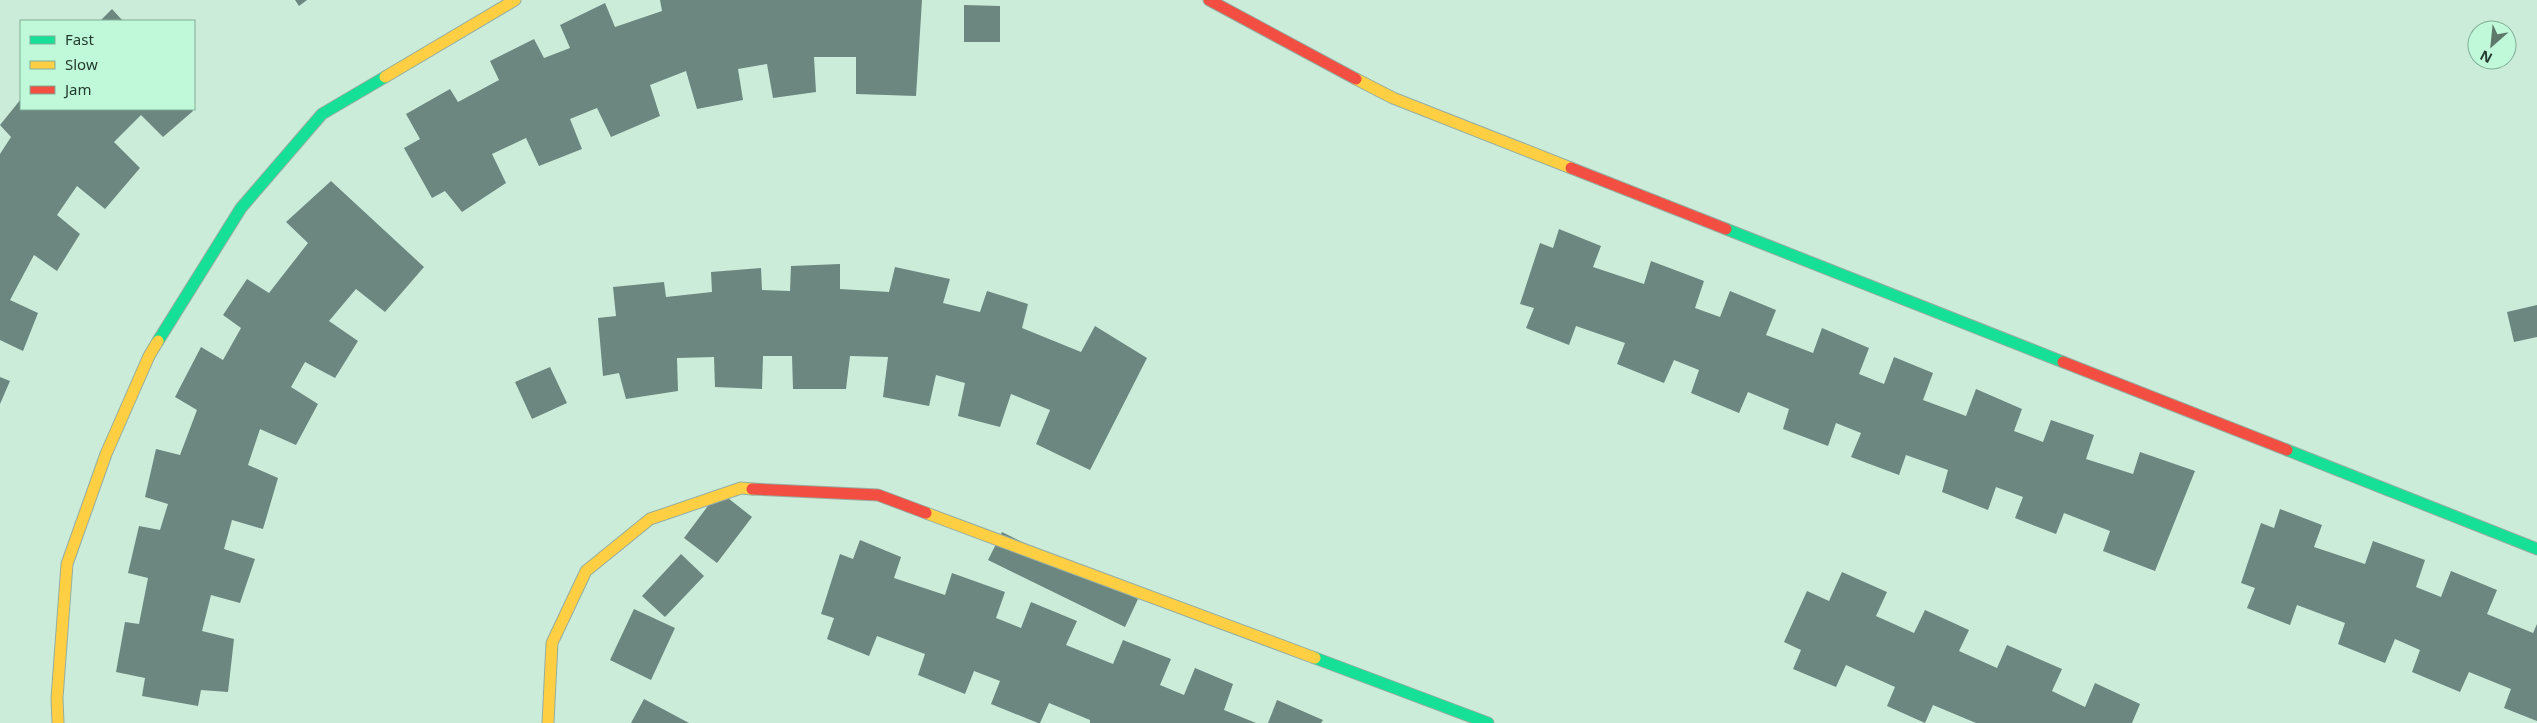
<svg xmlns="http://www.w3.org/2000/svg" width="2537" height="723" font-family="'Noto Sans',sans-serif">
<rect width="100%" height="100%" fill="#ccecda"/>
<g fill="#6c8680">
<polygon points="295,0 307,0 299,6"/>
<polygon points="660,0 922,0 916,96 856,94 856,57 814,57 816,92 773,98 767,64 738,69 743,100 697,109 686,71 650,85 660,116 611,137 597,108 570,119 582,149 539,166 526,138 492,154 506,183 462,212 445,191 432,198 404,148 420,139 406,114 450,89 458,102 499,80 490,61 534,39 544,58 570,48 560,25 605,3 615,27 662,11"/>
<polygon points="964,5 1000,6 1000,42 964,42"/>
<polygon points="112,9 123,21 100,21"/>
<polygon points="21,99 21,109 191,109 193,111 163,137 141,115 114,142 140,168 105,209 77,186 57,215 80,234 57,271 34,255 10,300 38,313 23,351 0,340 0,154 11,137 0,125"/>
<polygon points="331,181 424,267 385,312 356,289 329,321 358,341 335,378 305,362 291,387 318,404 296,445 260,429 248,465 278,478 263,529 232,520 224,549 255,559 240,603 211,595 202,631 234,639 228,692 201,690 198,706 142,696 145,678 116,672 125,622 139,624 148,578 128,573 139,526 160,530 168,504 145,497 156,449 180,455 197,410 175,397 201,347 223,360 241,328 223,315 247,279 269,293 308,243 286,222"/>
<polygon points="1559,229 1601,246 1593,267 1644,284 1651,261 1704,281 1695,308 1720,317 1730,291 1776,310 1766,335 1813,353 1822,328 1869,348 1859,374 1884,384 1894,357 1933,373 1923,400 1966,416 1976,389 2022,409 2014,431 2043,442 2051,420 2094,435 2086,459 2133,474 2140,452 2195,471 2155,571 2103,551 2110,531 2064,513 2056,534 2015,518 2023,497 1996,487 1988,510 1942,492 1948,470 1906,455 1899,475 1851,457 1861,433 1836,423 1828,446 1783,429 1789,409 1748,392 1739,413 1691,393 1699,370 1674,360 1664,383 1617,364 1625,343 1576,326 1569,345 1526,328 1534,308 1520,304 1540,243 1553,248"/>
<polygon points="840,264 840,289 889,292 895,267 950,279 943,303 980,312 987,291 1028,304 1022,328 1081,352 1095,326 1147,358 1090,470 1036,444 1050,410 1011,394 1000,427 958,416 965,383 936,375 929,406 883,397 888,357 850,356 846,389 793,389 792,356 763,356 762,389 715,387 714,357 677,358 678,391 626,399 619,373 603,376 598,318 616,316 613,287 664,282 666,297 712,292 711,272 761,268 762,290 790,291 791,266"/>
<polygon points="2537,305 2537,337 2514,342 2507,312"/>
<polygon points="550,367 567,403 532,419 515,382"/>
<polygon points="0,377 10,381 0,404"/>
<polygon points="719,491 752,517 717,563 684,538"/>
<polygon points="2280,509 2322,525 2314,547 2365,564 2373,541 2425,560 2416,587 2441,597 2451,571 2497,590 2487,614 2533,633 2537,624 2537,721 2504,708 2511,689 2469,672 2460,692 2412,672 2420,650 2395,639 2385,663 2338,644 2345,623 2297,605 2290,625 2247,608 2255,588 2241,583 2261,523 2274,528"/>
<polygon points="1002,532 1138,599 1125,627 988,560"/>
<polygon points="860,540 901,557 894,578 945,595 952,573 1005,592 996,618 1021,628 1031,602 1077,621 1066,645 1113,664 1123,640 1171,659 1160,685 1184,695 1195,668 1233,684 1224,710 1256,723 1090,723 1090,720 1049,703 1040,723 1038,723 991,704 1000,681 974,671 965,694 918,675 925,654 877,636 869,656 827,639 834,618 821,614 840,554 853,559"/>
<polygon points="681,554 704,576 665,617 642,596"/>
<polygon points="1842,572 1887,592 1876,616 1914,633 1925,610 1969,630 1959,651 1997,668 2007,645 2062,669 2052,691 2085,707 2095,683 2140,704 2132,723 1976,723 1933,705 1925,723 1887,706 1895,687 1846,665 1836,687 1793,669 1801,650 1784,642 1807,591 1829,601"/>
<polygon points="634,609 675,628 651,680 610,660"/>
<polygon points="644,699 689,723 631,723"/>
<polygon points="1277,700 1323,720 1321,723 1268,723"/>
</g>
<g fill="none" stroke-linecap="round" stroke-linejoin="round">
<defs>
<g id="fast">
<polyline points="1726,229 2063,362"/>
<polyline points="158,341 241,208 322,114 385,77"/>
<polyline points="2287,450 2537,549"/>
<polyline points="1315,658 1488,723"/>
</g>
<g id="slow">
<polyline points="385,77 515,0"/>
<polyline points="1356,79 1393,98 1571,168"/>
<polyline points="926,513 1315,658"/>
<polyline points="58,723 57,698 67,564 106,454 149,356 158,341"/>
<polyline points="548,723 552,643 586,571 650,519 741,488 752,489"/>
</g>
<g id="jam">
<polyline points="1209,0 1356,79"/>
<polyline points="1571,168 1726,229"/>
<polyline points="2063,362 2287,450"/>
<polyline points="752,489 878,495 926,513"/>
</g>
</defs>
<use href="#fast" stroke="#96aea1" stroke-width="13"/>
<use href="#slow" stroke="#96aea1" stroke-width="13"/>
<use href="#jam" stroke="#96aea1" stroke-width="13"/>
<use href="#fast" stroke="#16e098" stroke-width="11"/>
<use href="#slow" stroke="#ffcf43" stroke-width="11"/>
<use href="#jam" stroke="#f24e42" stroke-width="11"/>
</g>
<rect x="20" y="20" width="175" height="90" fill="#bff9d9" stroke="#81ad95"/>
<rect x="30" y="36" width="25" height="8" fill="#16e098" stroke="#81ad95"/>
<text x="65" y="45" font-size="15" fill="#233a2e">Fast</text>
<rect x="30" y="61" width="25" height="8" fill="#ffcf43" stroke="#81ad95"/>
<text x="65" y="70" font-size="15" fill="#233a2e">Slow</text>
<rect x="30" y="86" width="25" height="8" fill="#f24e42" stroke="#81ad95"/>
<text x="65" y="95" font-size="15" fill="#233a2e">Jam</text>
<g transform="translate(2492 45) rotate(207)"><circle r="24" fill="#bff9d9" stroke="#81ad95"/>
<path d="M0-4L9 19L0 12L-9 19Z" fill="#5e786a"/>
<text y="-8" font-size="14" font-weight="bold" text-anchor="middle" fill="#233a2e">N</text>
</g>
</svg>
